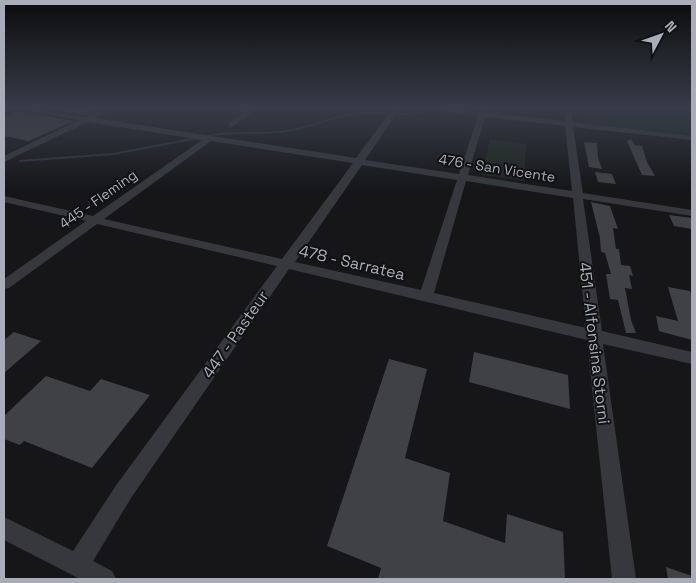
<svg xmlns="http://www.w3.org/2000/svg" width="696" height="583" font-family="'Space Grotesk',sans-serif">
<rect width="100%" height="100%" fill="#161618"/>
<g fill="#1e261f">
<polygon points="581,107 626,107 682,113 679,107 692,107 692,136 584,123"/>
<polygon points="490,139 526,144 524,181 482,175"/>
</g>
<g fill="none" stroke-linecap="round" stroke-linejoin="round">
<g stroke="#2c353c" stroke-width="2">
<path d="M206,136C233,131 259,135 286,131C311,128 335,115 360,113C387,111 410,120 435,107"/>
<polyline points="20,161 113,154 198,138"/>
</g>
</g>
<g fill="#404145">
<polygon points="36,107 102,107 86,115"/>
<polygon points="17,111 73,121 29,141 4,136 4,118"/>
<polygon points="631,139 635,145 642,146 647,162 655,176 642,175 627,141"/>
<polygon points="584,142 597,143 598,158 602,169 589,167"/>
<polygon points="595,172 612,174 616,184 598,182"/>
<polygon points="591,202 610,206 618,229 613,228 616,249 619,249 621,265 630,266 633,276 629,275 632,289 625,288 631,320 636,333 626,333 618,300 610,299 606,274 611,274 605,253 601,252 600,238"/>
<polygon points="669,215 692,218 692,229 674,226"/>
<polygon points="668,287 690,291 692,299 692,340 659,331 656,316 678,321"/>
<polygon points="14,332 41,341 4,373 4,340"/>
<polygon points="474,352 568,375 570,409 469,382"/>
<polygon points="389,359 427,369 405,458 450,473 443,521 505,543 507,514 563,532 565,579 378,579 381,568 327,546"/>
<polygon points="46,376 90,391 101,379 150,395 92,468 24,441 20,445 4,439 4,416"/>
<polygon points="666,567 692,576 692,579 668,579"/>
</g>
<g fill="none" stroke-linecap="round" stroke-linejoin="round">
<g fill="#37383d" fill-rule="evenodd">
<path d="M4,107H22L86,117L107,107H116L95,118L356,158L394,107H401L365,160L459,174L478,116L442,112L441,110L445,108L479,112L480,107H488L486,112L565,121L563,107H571L573,122L692,136V140L573,127L583,193L692,210V216L583,199L602,331L692,352V364L603,344L636,579H612L587,340L289,269L131,498L93,561L112,571L116,579H80L4,540V517L73,551L117,484L277,266L97,224L9,288L4,289V279L86,221L4,202V196L93,216L202,140L88,122L4,162V156L79,120ZM485,117L565,126L572,191L468,175ZM211,141L353,163L282,259L104,219ZM362,165L457,180L421,290L295,262ZM466,181L573,198L586,328L434,293Z"/>
<polygon points="213,107 248,110 256,107 258,109 232,127 229,127 229,123 243,113"/>
</g>
</g>
<linearGradient id="sky" x2="0" y2="1"><stop stop-color="#0c0c0d"/><stop offset="0.57" stop-color="#363c48"/><stop offset="1" stop-color="#363c48" stop-opacity="0"/></linearGradient>
<rect width="696" height="189" fill="url(#sky)"/>
<g text-anchor="middle" stroke-width="4" stroke-linejoin="round" paint-order="stroke">
<g font-size="14" fill="#a8adb8" stroke="#111113">
<text transform="translate(497 168) rotate(9)" y="5">476 - San Vicente</text>
<text transform="translate(98 199) rotate(-35)" y="5">445 - Fleming</text>
</g>
<g font-size="16" fill="#a8adb8" stroke="#111113">
<text transform="translate(352 262) rotate(13)" y="6">478 - Sarratea</text>
<text transform="translate(235 334) rotate(-55)" y="6">447 - Pasteur</text>
<text transform="translate(595 343) rotate(83)" y="6">451 - Alfonsina Storni</text>
</g>
</g>
<rect width="696" height="583" fill="none" stroke="#a8adb8" stroke-width="10"/>
<g transform="translate(661 35) rotate(49)" stroke="#111113" stroke-width="4" paint-order="stroke">
<path d="M0-4L9 19L0 12L-9 19Z" fill="#a8adb8"/>
<text y="-8" font-size="14" font-weight="bold" text-anchor="middle" fill="#a8adb8">N</text>
</g>
</svg>
